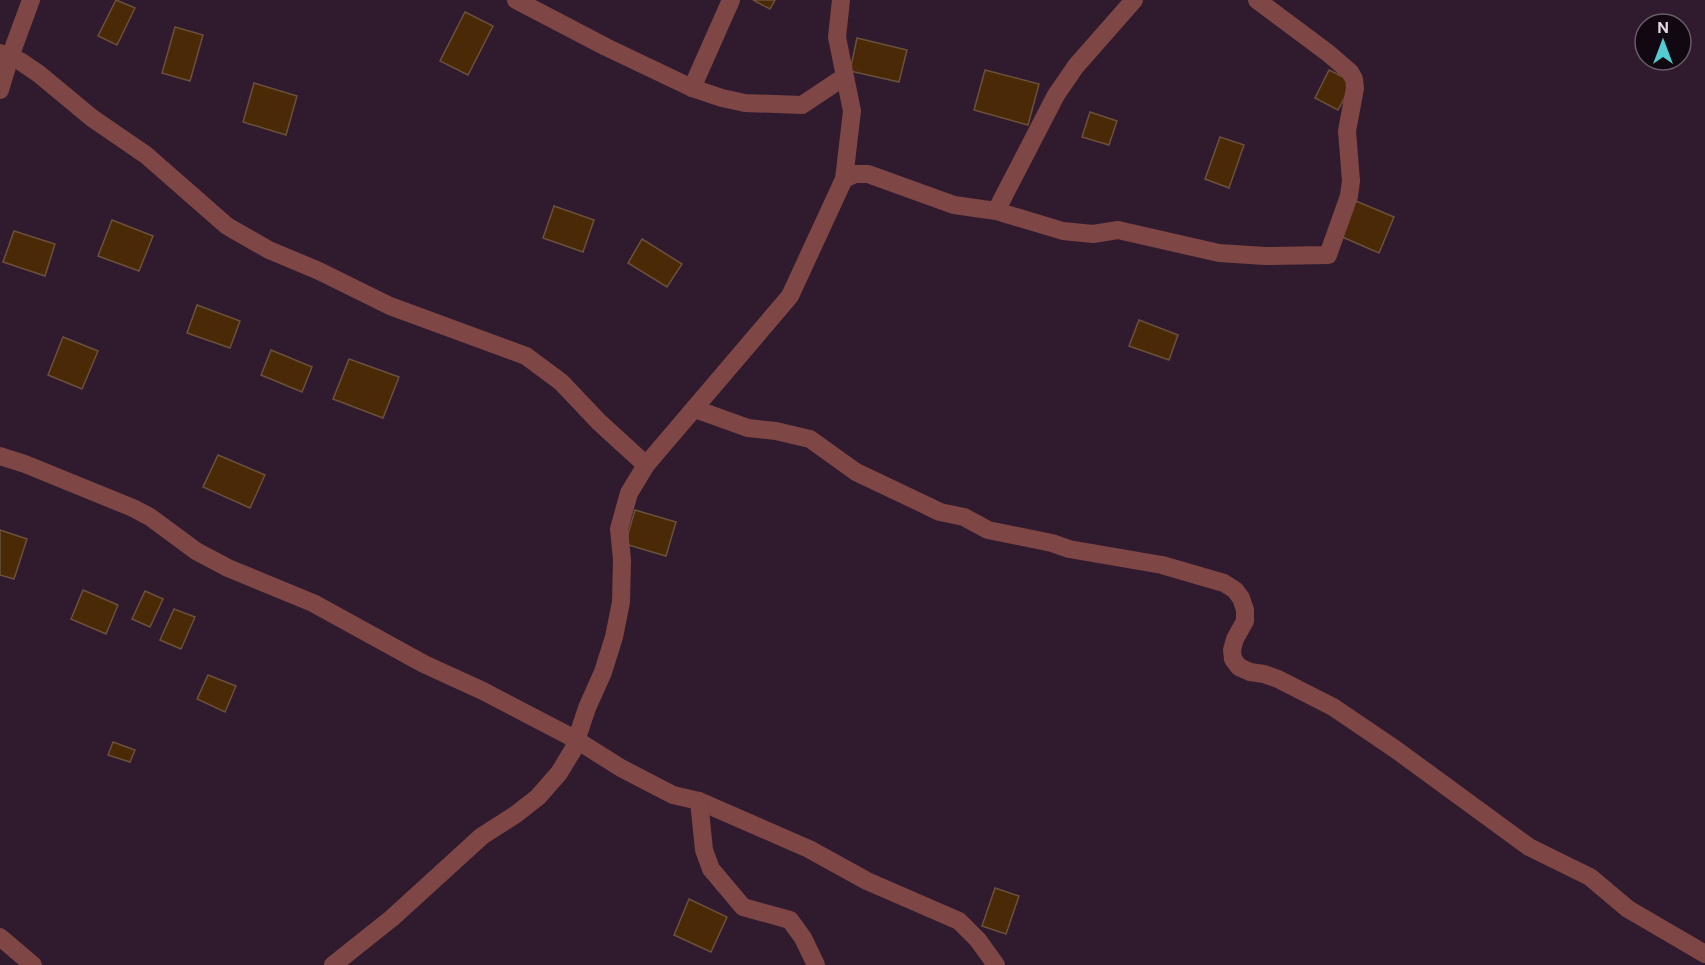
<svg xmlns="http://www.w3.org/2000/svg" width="1705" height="965" font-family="'DM Sans',sans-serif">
<rect width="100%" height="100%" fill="#301a2e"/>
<g fill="#4a2907" stroke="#6a513b" stroke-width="1.5">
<polygon points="116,0 135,8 117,45 98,36"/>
<polygon points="753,0 775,0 770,9"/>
<polygon points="465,12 493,26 468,75 440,61"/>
<polygon points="175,27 203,35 190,81 162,73"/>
<polygon points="857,38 907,50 899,82 850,71"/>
<polygon points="985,70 1039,84 1028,125 974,110"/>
<polygon points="1329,70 1353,82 1338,110 1315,98"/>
<polygon points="254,83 297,96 286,135 243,122"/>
<polygon points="1090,112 1117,121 1109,145 1082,137"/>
<polygon points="1220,137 1244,145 1229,188 1205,179"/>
<polygon points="1356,201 1394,217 1379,253 1340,236"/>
<polygon points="554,206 594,220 583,252 543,238"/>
<polygon points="112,220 153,236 139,271 98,256"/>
<polygon points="14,231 55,244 45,276 3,262"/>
<polygon points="642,239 682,264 667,287 628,263"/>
<polygon points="197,305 240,321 230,348 187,333"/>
<polygon points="1139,320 1178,335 1169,360 1129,346"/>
<polygon points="63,337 98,351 82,389 48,375"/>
<polygon points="271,350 312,367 302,392 261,375"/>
<polygon points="349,359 399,377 383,418 333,399"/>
<polygon points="218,455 265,475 250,508 203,487"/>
<polygon points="635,510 676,522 666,556 625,544"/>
<polygon points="0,530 27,539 14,579 0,575"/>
<polygon points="83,590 118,605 106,634 71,619"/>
<polygon points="145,591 163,599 150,627 132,619"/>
<polygon points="174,609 195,617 181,649 160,640"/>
<polygon points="208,675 236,686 225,712 197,699"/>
<polygon points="113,742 135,750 130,762 108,755"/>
<polygon points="995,888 1019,896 1006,934 982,926"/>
<polygon points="689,899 727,917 711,952 674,935"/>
</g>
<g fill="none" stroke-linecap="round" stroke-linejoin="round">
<g stroke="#7e4644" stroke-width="18">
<polyline points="516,0 606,47 692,88 722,98 745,103 802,105 844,77"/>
<polyline points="0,53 20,61 39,74 92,118 146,155 227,226 269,250 319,271 390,306 526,356 561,382 599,422 646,465"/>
<polyline points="692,88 731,0"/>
<polyline points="0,90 10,57 31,0"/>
<polyline points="844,179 855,174 868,174 954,205 996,211 1063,231 1093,234 1118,230 1219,253 1265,256 1328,255 1349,196 1351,181 1347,131 1355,88 1354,79 1350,72 1328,53 1257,0"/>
<polyline points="996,211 1056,95 1076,66 1134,0"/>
<polyline points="695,409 748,428 776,431 810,439 856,472 940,512 964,517 988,530 1052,543 1069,549 1162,565 1224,583 1235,590 1241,598 1245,610 1245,621 1235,639 1232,650 1233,659 1239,667 1250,672 1264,674 1278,679 1333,707 1395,749 1529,847 1590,877 1628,909 1705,954"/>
<polyline points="0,456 25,464 133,508 150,517 196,551 228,568 313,603 424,664 483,691 575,739 621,768 673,795 699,801 809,849 867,881 959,921 978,940 996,965"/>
<polyline points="699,801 704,850 711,869 743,907 790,920 803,938 816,965"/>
<polyline points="0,937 33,965"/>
<polyline points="333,965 392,918 482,836 515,815 538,797 559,773 573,750 587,708 603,672 614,637 621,602 622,560 619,529 629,493 646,465 790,296 844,179 852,111 837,37 841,0"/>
</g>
</g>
<g transform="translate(1663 42)"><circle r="28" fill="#120811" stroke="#675b66" stroke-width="1.5"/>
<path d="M0-4.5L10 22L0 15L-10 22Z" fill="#52ccd0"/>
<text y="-9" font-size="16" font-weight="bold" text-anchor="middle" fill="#e7d8e6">N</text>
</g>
</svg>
